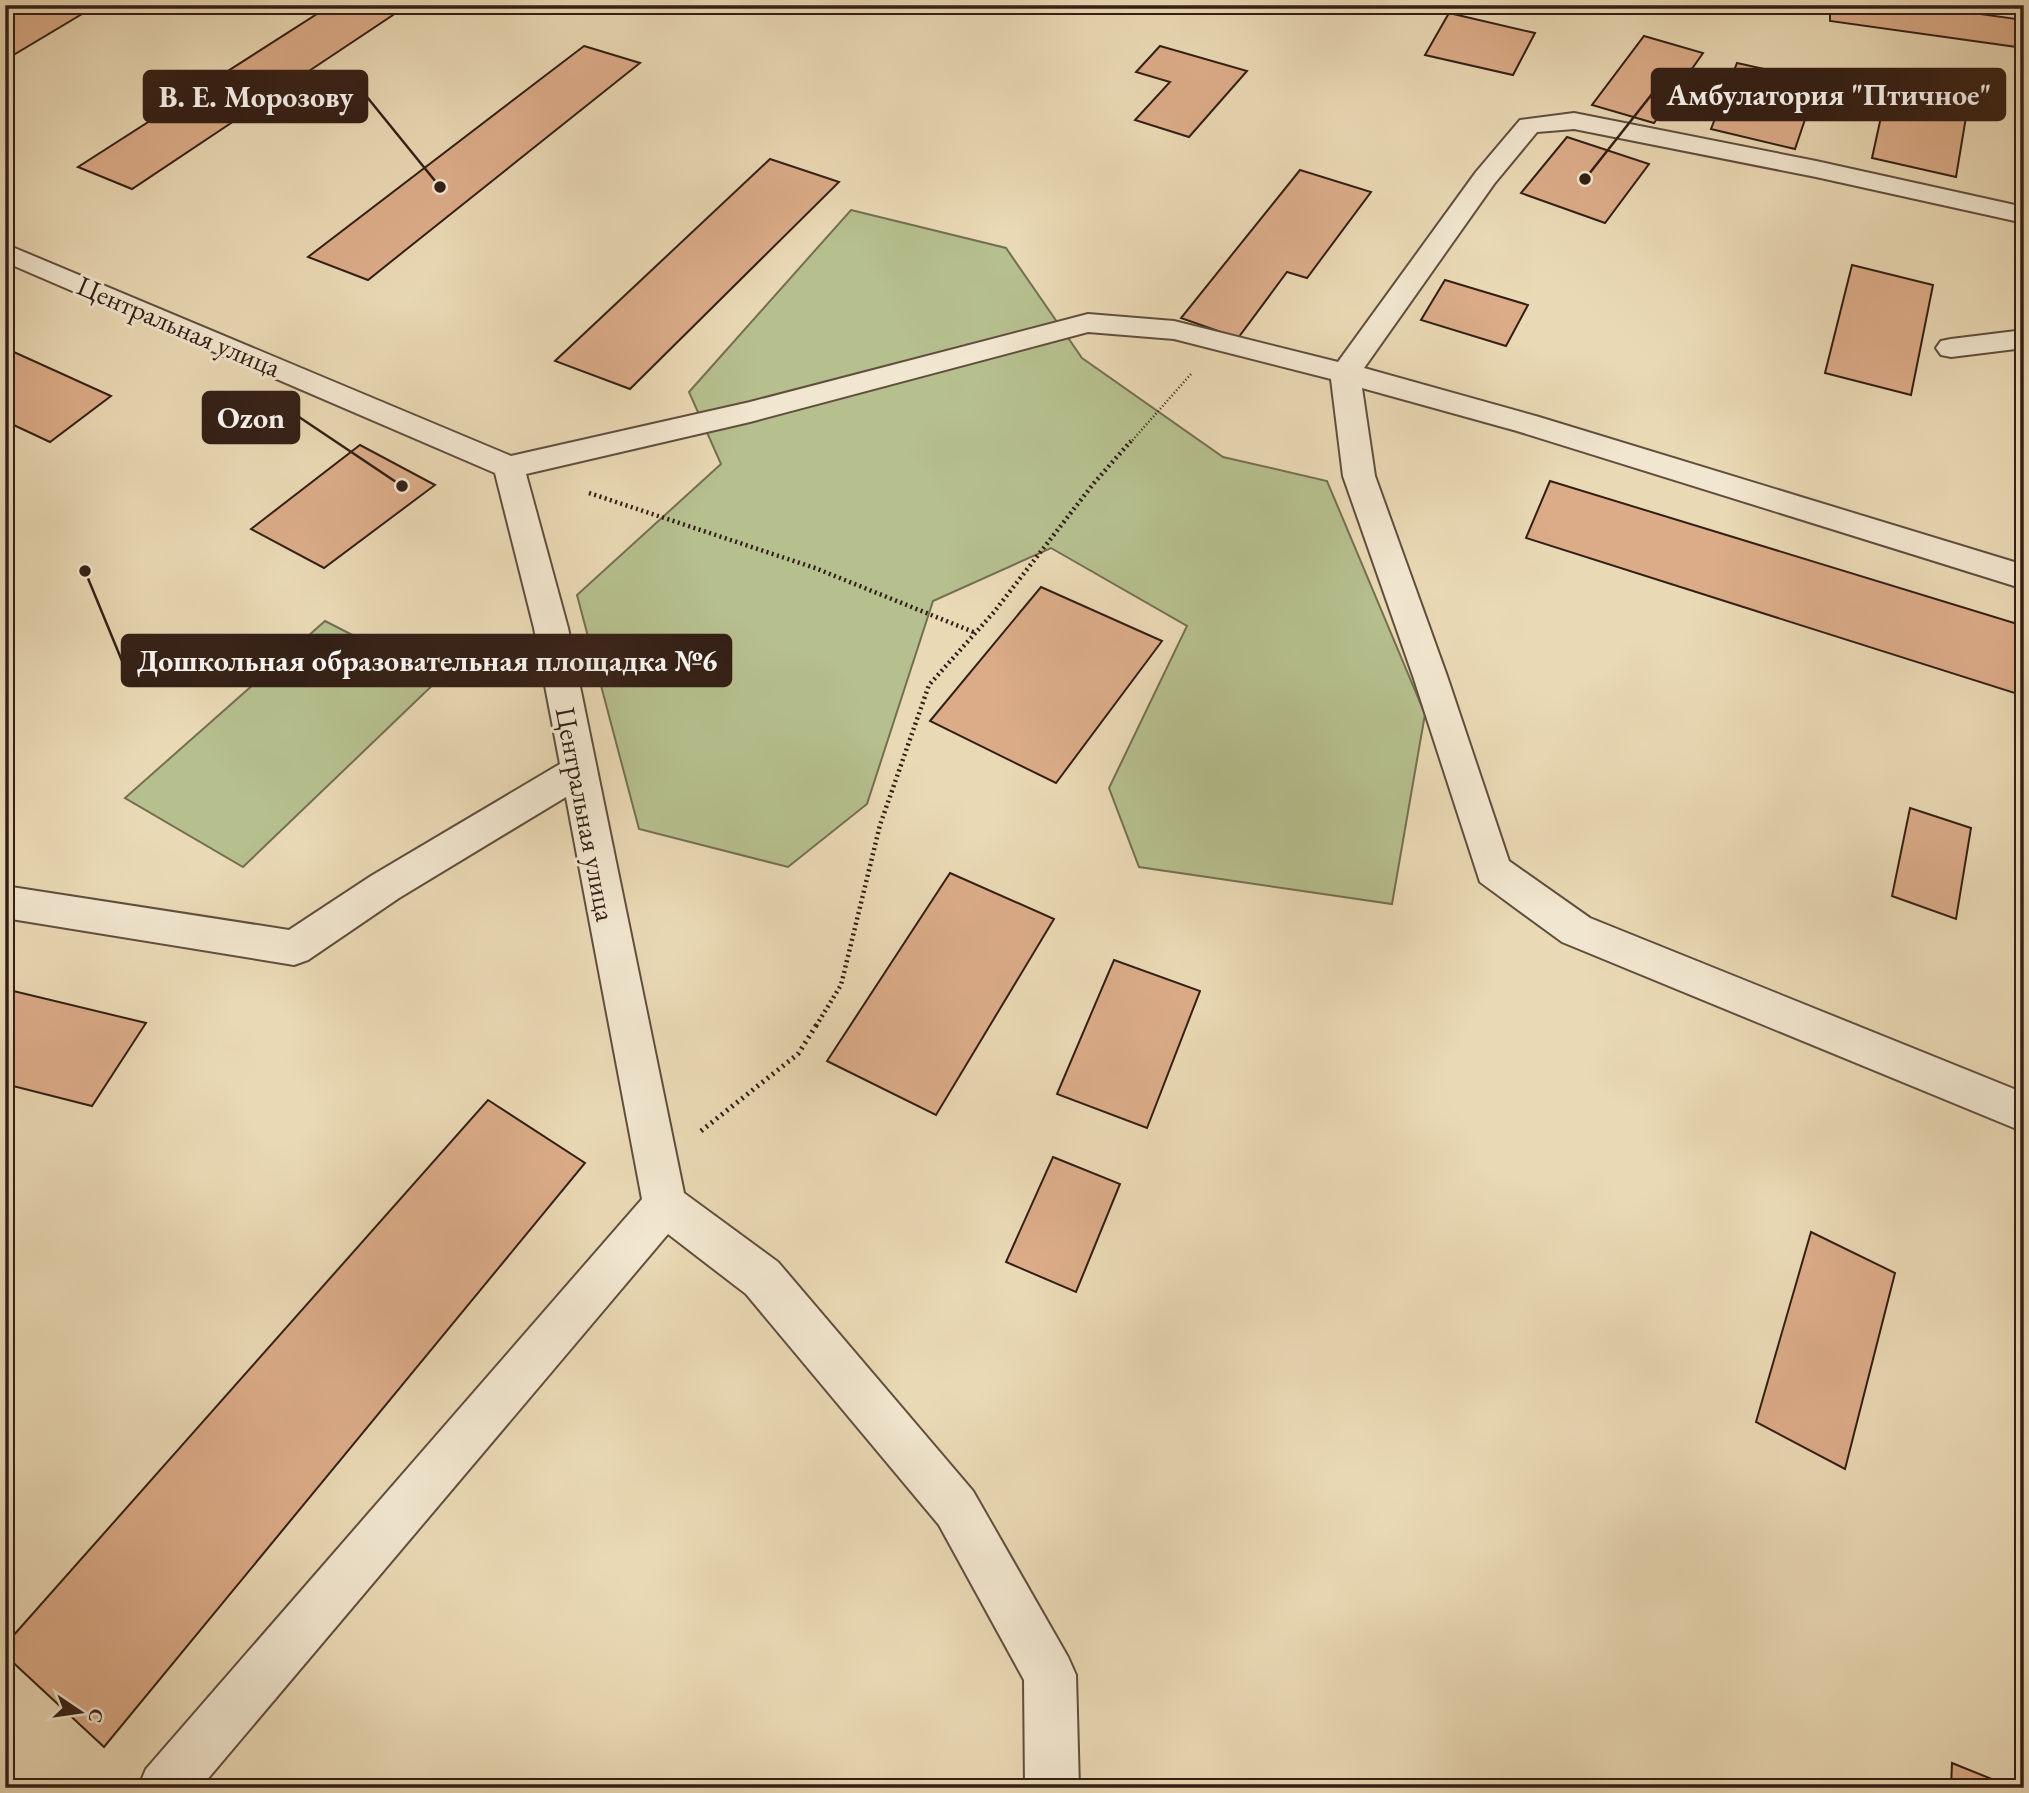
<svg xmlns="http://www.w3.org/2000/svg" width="2029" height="1793" font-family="'EB Garamond',serif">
<rect width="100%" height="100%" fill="#ead9b5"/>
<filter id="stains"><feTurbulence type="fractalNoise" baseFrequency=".00286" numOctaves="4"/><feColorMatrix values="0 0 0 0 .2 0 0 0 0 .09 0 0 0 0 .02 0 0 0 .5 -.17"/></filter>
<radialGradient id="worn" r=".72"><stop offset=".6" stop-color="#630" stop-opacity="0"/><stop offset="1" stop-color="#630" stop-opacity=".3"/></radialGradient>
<g fill="#b6bf8e" stroke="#746f52" stroke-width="2">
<polygon points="851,210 1006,248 1082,358 1223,457 1327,481 1425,714 1392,904 1139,867 1109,788 1187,626 1051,548 933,601 867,804 788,867 639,829 577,595 721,464 689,392"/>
<polygon points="325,621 439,679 243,867 125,798"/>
</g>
<g fill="#dcac89" stroke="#331f16" stroke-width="2">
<polygon points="22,5 97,5 5,60 5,15"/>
<polygon points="331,5 408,5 132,189 78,167"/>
<polygon points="1830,5 1915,5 2024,20 2024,48 1830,21"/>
<polygon points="1449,13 1535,33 1513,75 1425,55"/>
<polygon points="1644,36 1703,53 1654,123 1592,105"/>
<polygon points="584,46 640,63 368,280 308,257"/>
<polygon points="1160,46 1247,71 1189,137 1135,120 1170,82 1136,72"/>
<polygon points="1737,63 1818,81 1795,149 1711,129"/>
<polygon points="1886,94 1967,111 1956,177 1872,158"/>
<polygon points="1567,137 1649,164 1605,223 1521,193"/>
<polygon points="770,159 839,182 630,389 555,361"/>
<polygon points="1300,170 1371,192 1307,278 1287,272 1238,338 1181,318"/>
<polygon points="1852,265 1933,285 1911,395 1825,373"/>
<polygon points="1445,280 1528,305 1506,346 1421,320"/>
<polygon points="5,348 111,396 50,442 5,421"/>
<polygon points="360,445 435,485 324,568 251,529"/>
<polygon points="1550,481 2024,626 2024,696 1526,538"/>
<polygon points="1041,587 1162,641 1056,783 930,721"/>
<polygon points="1910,808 1971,828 1956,919 1892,896"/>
<polygon points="950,873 1054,919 936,1115 827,1061"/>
<polygon points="1114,960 1200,991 1147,1128 1057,1094"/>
<polygon points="5,989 146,1023 92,1106 5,1084"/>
<polygon points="488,1100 585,1163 104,1747 5,1655 5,1645"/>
<polygon points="1053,1157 1120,1184 1076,1292 1006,1262"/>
<polygon points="1811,1232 1895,1273 1845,1469 1756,1422"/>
<polygon points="1952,1763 2014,1788 1951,1788"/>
</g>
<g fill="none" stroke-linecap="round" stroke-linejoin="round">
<defs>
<g id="minor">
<polygon points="1574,113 1816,161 2024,207 2024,223 1816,177 1574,129 1537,132 1494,184 1364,368 1539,417 2024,565 2024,589 1517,431 1362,388 1375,476 1447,676 1509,861 1590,918 2024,1093 2024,1132 1562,942 1480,882 1413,676 1343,476 1331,379 1174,339 1088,332 750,422 526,474 568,628 684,1193 778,1262 973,1491 1068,1657 1076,1675 1079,1788 1025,1788 1024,1680 939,1525 746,1294 668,1234 200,1788 138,1788 146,1769 642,1199 566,797 399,898 308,960 294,965 5,918 5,886 289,930 371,876 560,764 534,628 495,473 5,262 5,244 511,456 750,402 1088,314 1174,321 1338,362 1476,172 1520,120"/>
<polygon points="2024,330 2024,348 1951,357 1941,355 1936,348 1941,341 1951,339"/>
</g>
</defs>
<use href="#minor" stroke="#614e3e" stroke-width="4"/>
<polyline stroke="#331f16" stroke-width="2.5" stroke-dasharray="1 2.5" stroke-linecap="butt" points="1130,443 1191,374"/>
<g stroke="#331f16" stroke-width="4.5" stroke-dasharray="2 3.5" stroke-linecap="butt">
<polyline points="589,493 815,568 976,633"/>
<polyline points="816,1026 841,985 880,825 929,685 994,612 1094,483 1131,441"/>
</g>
<polyline stroke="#331f16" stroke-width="5" stroke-dasharray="2 4.5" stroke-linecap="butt" points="701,1131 798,1054 817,1024"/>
<use href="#minor" fill="#f1e6cf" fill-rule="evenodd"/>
</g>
<g text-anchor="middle" stroke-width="6" stroke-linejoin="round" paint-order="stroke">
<g font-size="28" fill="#331f16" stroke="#f1e6cf">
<text transform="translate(179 326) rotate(23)" y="10">Центральная улица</text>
<text transform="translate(586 814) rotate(79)" y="10">Центральная улица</text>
</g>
</g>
<path fill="none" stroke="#331f16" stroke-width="2.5" d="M1585 179L1652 94M440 187L367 97M402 486L299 417M85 571L122 661"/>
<g fill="#331f16" stroke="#f1e6cf" stroke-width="2.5">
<circle cx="1585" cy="179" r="7"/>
<circle cx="440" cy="187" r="7"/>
<circle cx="402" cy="486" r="7"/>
<circle cx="85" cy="571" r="7"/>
</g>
<g fill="#331f16" stroke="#331f16" stroke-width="2.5">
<rect x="1652" y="69" width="353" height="51" rx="7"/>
<rect x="144" y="71" width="223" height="51" rx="7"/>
<rect x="203" y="392" width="96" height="51" rx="7"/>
<rect x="122" y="635" width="609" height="51" rx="7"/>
</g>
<g font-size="30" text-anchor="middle" font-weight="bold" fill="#fff">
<text x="1829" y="105">Амбулатория "Птичное"</text>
<text x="256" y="107">В. Е. Морозову</text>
<text x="251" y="428">Ozon</text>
<text x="427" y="671">Дошкольная образовательная площадка №6</text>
</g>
<rect width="2029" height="1793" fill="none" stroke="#ead9b5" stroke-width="28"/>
<rect x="7" y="7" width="2015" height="1779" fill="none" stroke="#331f16" stroke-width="3.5"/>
<rect x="14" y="14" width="2001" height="1765" fill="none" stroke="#331f16" stroke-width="2"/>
<g transform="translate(80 1712) rotate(103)" stroke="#f1e6cf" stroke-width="5" paint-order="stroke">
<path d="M0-5L12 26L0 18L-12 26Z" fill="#331f16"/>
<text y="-10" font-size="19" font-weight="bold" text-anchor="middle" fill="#331f16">С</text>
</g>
<rect width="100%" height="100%" filter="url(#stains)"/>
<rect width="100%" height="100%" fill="url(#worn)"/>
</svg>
